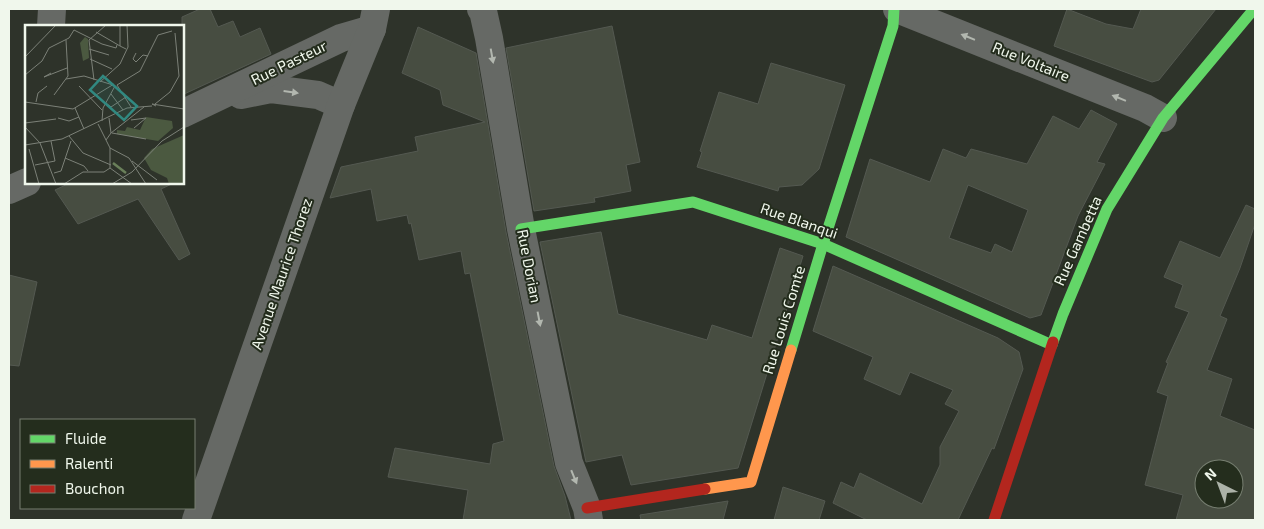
<svg xmlns="http://www.w3.org/2000/svg" width="1264" height="529" font-family="'Exo 2',sans-serif">
<rect width="100%" height="100%" fill="#2e332a"/>
<g fill="#474d41" stroke="#545951" fill-rule="evenodd">
<polygon points="200,9 210,9 218,27 233,21 240,37 260,28 271,54 182,95 182,17"/>
<polygon points="1067,9 1106,24 1133,29 1141,9 1216,9 1159,80 1152,82 1054,46"/>
<polygon points="612,26 640,162 626,165 631,191 594,198 595,202 534,211 506,48"/>
<polygon points="418,27 476,53 506,232 554,466 565,496 571,520 463,520 468,490 388,477 395,448 490,464 493,444 504,441 470,273 465,274 461,251 419,260 411,223 409,224 407,215 377,221 371,189 330,198 341,167 418,151 415,137 485,122 443,105 440,90 402,73"/>
<polygon points="771,63 845,85 819,169 802,185 779,187 778,191 697,167 702,152 700,151 719,92 758,104"/>
<path d="M1091,110L1117,124L1097,162L1105,164L1078,216L1041,315L1030,318L846,237L870,159L930,182L943,149L966,158L971,149L1027,164L1053,116L1079,129ZM968,185L1028,210L1012,252L995,244L991,253L949,238Z"/>
<polygon points="72,182 176,182 161,189 190,254 179,260 138,199 78,224 55,190"/>
<path d="M1246,205L1255,209V224L1240,268L1220,316L1227,319L1207,370L1232,379L1220,416L1255,430V520H1176L1183,495L1145,485L1168,396L1157,392L1168,363L1166,362L1189,312L1175,307L1183,285L1164,277L1180,241L1220,258ZM1204,469H1234V499H1204Z"/>
<polygon points="601,232 618,314 707,340 712,325 752,338 780,248 803,256 738,468 631,485 622,455 586,462 540,242"/>
<polygon points="833,266 998,338 1019,352 1023,369 994,449 992,448 958,520 867,520 833,503 841,482 854,488 860,473 922,504 940,465 940,447 959,411 945,404 953,390 910,372 900,395 864,379 873,357 813,331"/>
<polygon points="9,275 37,282 19,366 9,365"/>
<polygon points="783,487 825,501 819,520 774,520"/>
<polygon points="728,501 723,520 641,520 640,515"/>
</g>
<g fill="none" stroke-linecap="round" stroke-linejoin="round">
<g stroke="#666965" stroke-width="28">
<polyline points="481,9 483,11 489,38 521,229 569,463 587,508 589,520"/>
<polyline points="897,9 1145,108 1163,118"/>
<polyline points="51,26 52,9"/>
<polyline points="241,95 271,89 318,95 341,105"/>
<polyline points="182,114 341,38 372,29"/>
<polyline points="9,190 27,182"/>
<polyline points="196,520 341,105 372,29 376,9"/>
</g>
<g stroke="#63d668" stroke-width="11">
<polyline points="521,229 693,202 823,244 1052,345"/>
<polyline points="1053,342 1063,314 1107,209 1163,118 1254,9"/>
<polyline points="791,350 823,244 893,26 894,9"/>
</g>
<polyline stroke="#ff974d" stroke-width="11" points="705,489 751,482 791,350"/>
<g stroke="#b3261e" stroke-width="11">
<polyline points="587,508 705,489"/>
<polyline points="994,520 1053,342"/>
</g>
</g>
<defs><path id="oneway-solid" d="M-6-.8H1V-3.2L6.5 0L1 3.2V.8H-6Z" transform="scale(1.25)"/></defs>
<g fill="#b2b7af">
<use href="#oneway-solid" transform="translate(968 37) rotate(-158)"/>
<use href="#oneway-solid" transform="translate(492 56) rotate(80)"/>
<use href="#oneway-solid" transform="translate(291 92) rotate(8)"/>
<use href="#oneway-solid" transform="translate(1119 98) rotate(-158)"/>
<use href="#oneway-solid" transform="translate(539 319) rotate(79)"/>
<use href="#oneway-solid" transform="translate(574 477) rotate(68)"/>
</g>
<g text-anchor="middle" stroke-width="4" stroke-linejoin="round" paint-order="stroke">
<g font-size="15" fill="#f0f7ec" stroke="#242d1d">
<text transform="translate(1031 62) rotate(22)" y="5">Rue Voltaire</text>
<text transform="translate(289 63) rotate(-26)" y="5">Rue Pasteur</text>
<text transform="translate(799 221) rotate(19)" y="5">Rue Blanqui</text>
<text transform="translate(1078 241) rotate(-66)" y="5">Rue Gambetta</text>
<text transform="translate(529 266) rotate(79)" y="5">Rue Dorian</text>
<text transform="translate(282 274) rotate(-71)" y="5">Avenue Maurice Thorez</text>
<text transform="translate(784 320) rotate(-73)" y="5">Rue Louis Comte</text>
</g>
</g>
<g transform="translate(25 25)">
<rect width="159" height="159" fill="#2e332a"/>
<path d="M60,12L63,14L64,33L58,36L55,18ZM121,92L147,96L148,103L133,116L92,109V105L100,106L102,102L115,105ZM159,110V159H144L142,153L126,145L119,133L127,124Z" fill="#4b5940"/>
<path fill="none" stroke="#6a805a" stroke-width="2.5" d="M88,138L101,148"/>
<path fill="none" stroke="#7c8178" stroke-width="1" d="M95,0V21L101,24M71,7L95,21M64,24L84,30M111,28L108,34L111,37L118,30L123,31M0,32L31,0M65,34L87,44M26,48L19,52L42,43M0,50L17,36L24,23L44,13L49,5L77,19L91,23L92,20M41,54L59,51L88,60M69,55L64,15L81,0M75,57L95,39L103,22L102,0M92,60L115,46L133,10L147,6M92,60L106,82M54,61L77,85M86,69L98,85M29,70L43,51L41,15M0,77L48,84L89,59M11,77L13,68L22,61M81,78L86,82L101,72M130,79L145,67L154,51L150,8M131,81L127,79L159,84M50,83L59,104M33,93L44,96L54,92M106,95L121,93L109,103M77,96L78,83L90,61M0,98L31,94M0,102L15,118L31,159M86,108L119,82M87,108L121,114M44,111L58,128L86,140M81,115L86,108L84,93M0,120L37,114L102,83L127,81M85,123L104,133L121,159M4,124L14,159M40,133L59,141L63,146M107,136L132,155M10,140L30,136L26,116M85,143L107,159M29,148L36,146L46,116M39,159L58,147H79L85,143V123L73,99M87,159L107,147L137,116L159,102"/>
<path fill="#318981" fill-opacity="0.15" stroke="#318981" stroke-width="2.5" d="M78,51L112,81L99,95L65,65Z"/>
<rect width="159" height="159" fill="none" stroke="#f0f7ec" stroke-width="2.5"/>
</g>
<rect width="1264" height="529" fill="none" stroke="#f0f7ec" stroke-width="20"/>
<rect x="20" y="419" width="175" height="90" fill="#242d1d" stroke="#767e70"/>
<rect x="30" y="435" width="25" height="8" fill="#63d668" stroke="#767e70"/>
<text x="65" y="444" font-size="15" fill="#f0f7ec">Fluide</text>
<rect x="30" y="460" width="25" height="8" fill="#ff974d" stroke="#767e70"/>
<text x="65" y="469" font-size="15" fill="#f0f7ec">Ralenti</text>
<rect x="30" y="485" width="25" height="8" fill="#b3261e" stroke="#767e70"/>
<text x="65" y="494" font-size="15" fill="#f0f7ec">Bouchon</text>
<g transform="translate(1219 484) rotate(318)"><circle r="24" fill="#242d1d" stroke="#767e70"/>
<path d="M0-4L9 19L0 12L-9 19Z" fill="#acb2a8"/>
<text y="-8" font-size="14" font-weight="bold" text-anchor="middle" fill="#f0f7ec">N</text>
</g>
</svg>
